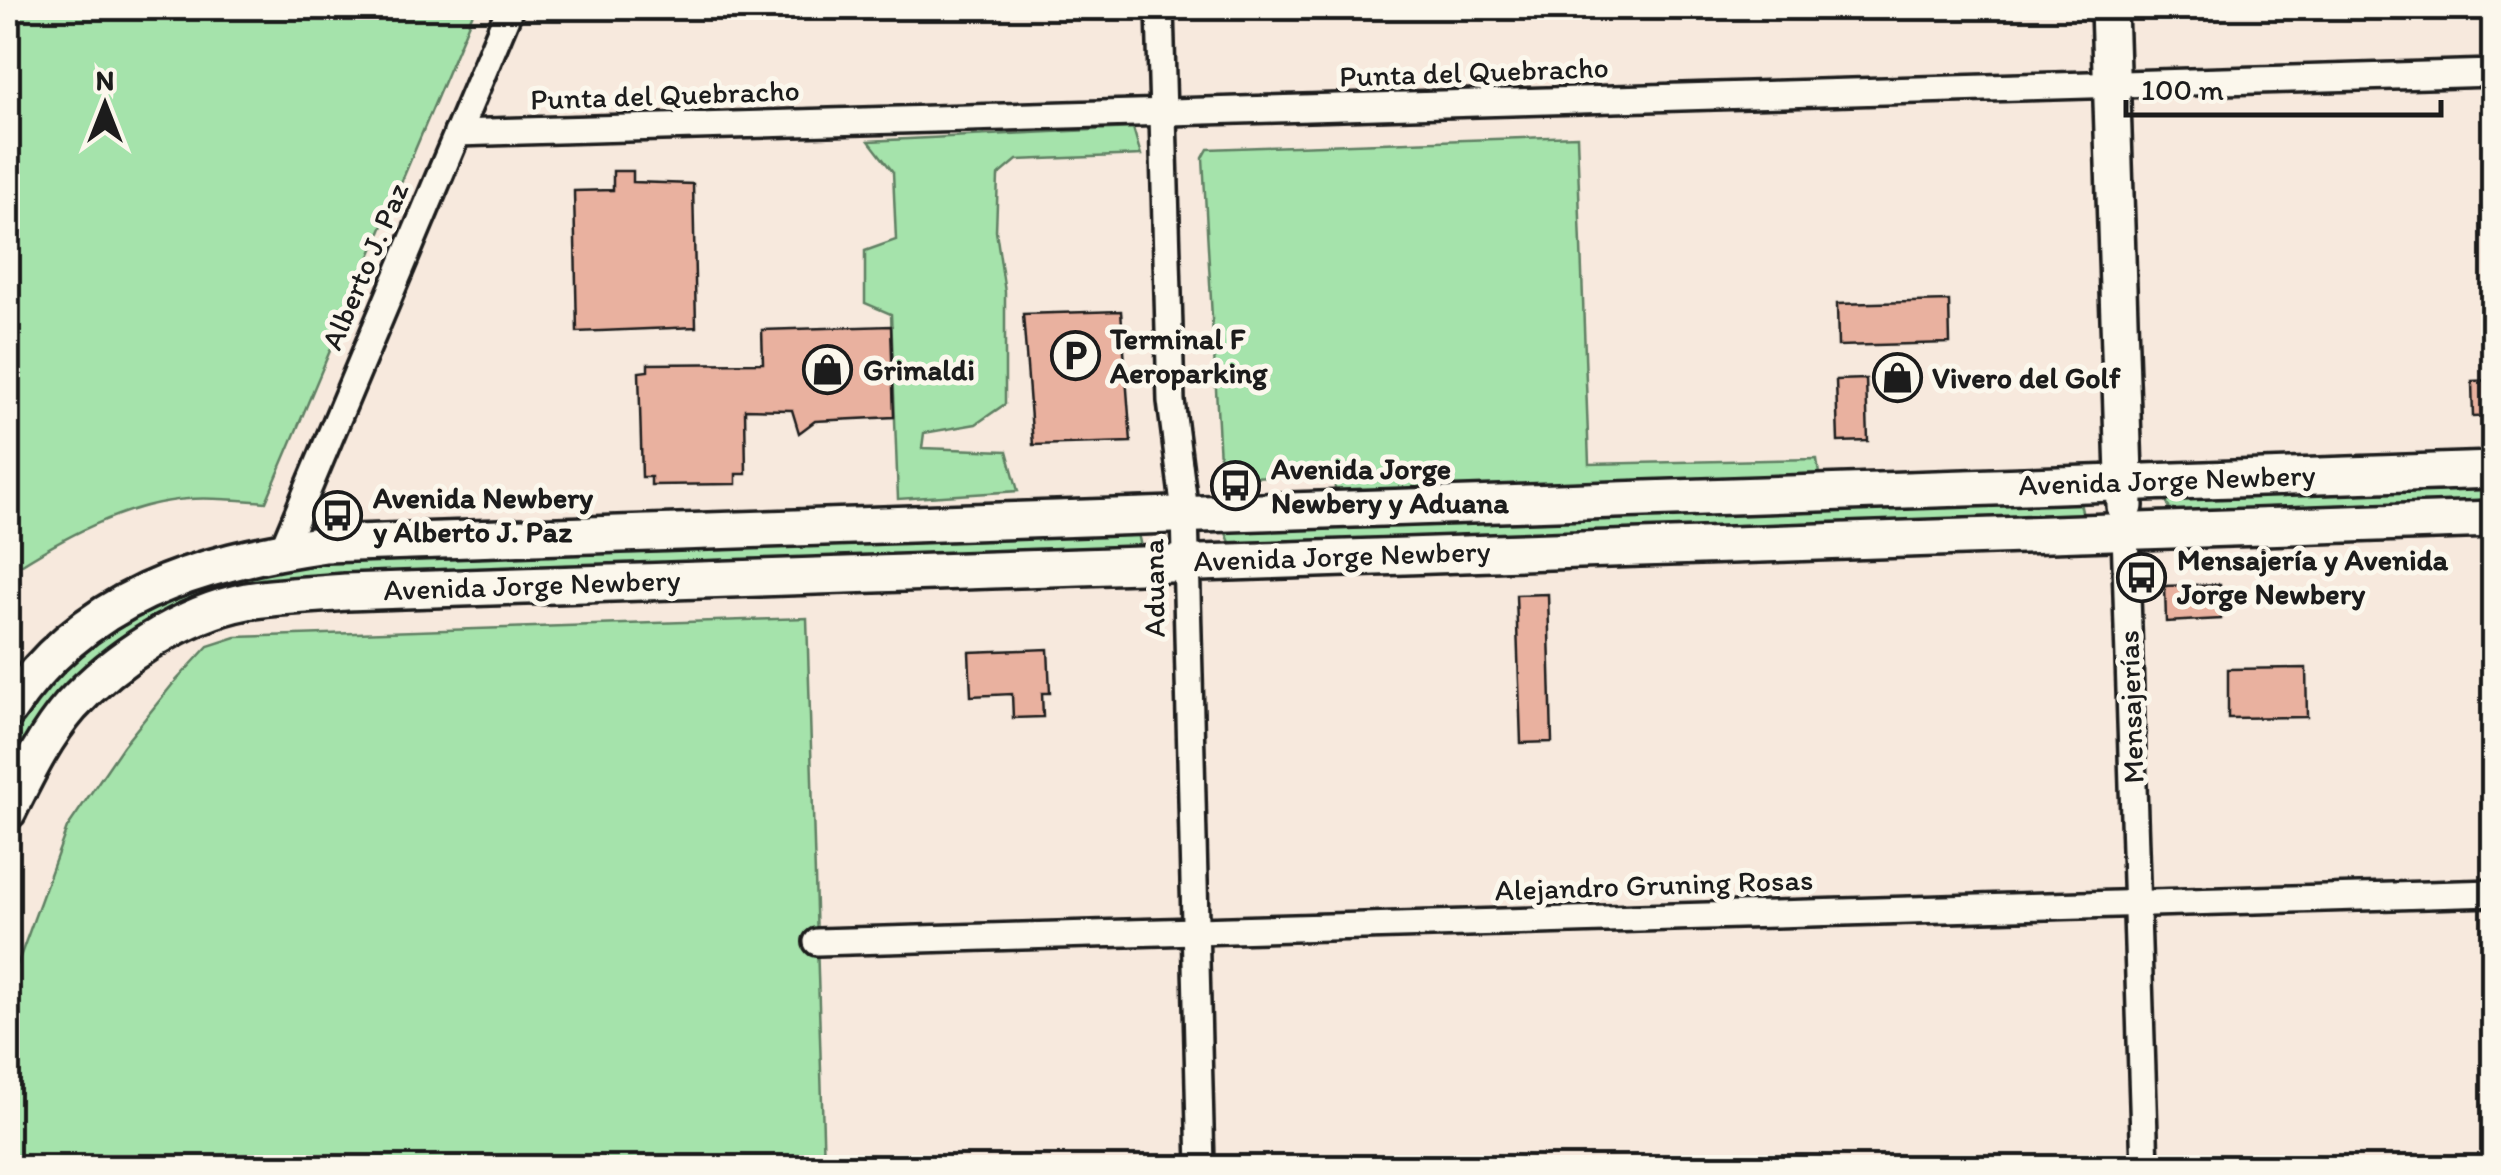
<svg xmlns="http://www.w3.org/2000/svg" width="2501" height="1175" font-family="Itim,sans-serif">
<rect width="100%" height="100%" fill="#f7e9dd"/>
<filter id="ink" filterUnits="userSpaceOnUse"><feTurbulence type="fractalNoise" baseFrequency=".01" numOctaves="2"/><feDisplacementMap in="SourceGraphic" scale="20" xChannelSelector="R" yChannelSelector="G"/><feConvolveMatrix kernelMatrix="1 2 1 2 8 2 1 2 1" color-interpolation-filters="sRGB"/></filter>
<g filter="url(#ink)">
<g fill="#a5e3ab" stroke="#608064" stroke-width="2.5">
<path d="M8,8H475L266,502C240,500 213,497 188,499C125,503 59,540 8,573Z"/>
<polygon points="1133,128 1141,155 1017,160 998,176 996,231 1005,292 1005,404 976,424 924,433 922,448 1007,451 1018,491 898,499 891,314 865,303 865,251 896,240 893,172 869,141"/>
<polygon points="1577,136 1589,464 1817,459 1820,482 1334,498 1336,474 1221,478 1203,158 1208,149"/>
<polygon points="2493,483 2493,506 2173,516 2166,501 2171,494"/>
<polygon points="2079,498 2083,516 1232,547 1226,533 1232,527"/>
<polygon points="1137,529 1141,547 1133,551 214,595 8,777 8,738 60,664 96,635 187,586 337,554"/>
<polygon points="807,618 824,1167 8,1167 8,990 67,828 123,746 172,685 208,646 236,637"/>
</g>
<g fill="#e9b19f" stroke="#1c1c1c" stroke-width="2.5">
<polygon points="613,171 633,171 633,182 693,184 696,327 577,332 574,191 613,190"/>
<polygon points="1949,301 1950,343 1838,346 1837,304"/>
<polygon points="1121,311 1131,442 1033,445 1023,314"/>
<polygon points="891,326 894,417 815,421 799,433 792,410 745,409 746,474 736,474 736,484 651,485 651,477 642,477 639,372 648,371 648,364 763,363 762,330"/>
<polygon points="1866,379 1868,441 1838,442 1836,380"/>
<polygon points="2494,380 2494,416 2473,417 2472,381"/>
<polygon points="2220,584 2221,619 2166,622 2165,586"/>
<polygon points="1548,594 1552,742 1521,743 1516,595"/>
<polygon points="1048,649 1050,693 1042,693 1043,717 1013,718 1012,694 971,696 969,652"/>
<polygon points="2306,668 2307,717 2228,718 2228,669"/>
</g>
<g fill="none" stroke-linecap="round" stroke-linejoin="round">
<defs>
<g id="street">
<polyline points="1160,8 1171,401 1185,512 1201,1168"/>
<polyline points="457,133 2494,73"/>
<polyline points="2125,531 2145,1168"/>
<polyline points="282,551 510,8"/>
<polyline points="817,942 2494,893"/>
</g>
<g id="secondary">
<polyline points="2109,8 2125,506"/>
<path d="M8,710C84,596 196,563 325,544L2494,470"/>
<path d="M8,811C26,775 44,737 71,706C114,659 183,613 247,601C279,596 313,595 346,592L2494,519"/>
</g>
</defs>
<use href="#street" stroke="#1c1c1c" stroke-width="32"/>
<use href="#secondary" stroke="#1c1c1c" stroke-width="42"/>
<use href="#street" stroke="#fbf7ec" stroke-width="25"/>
<use href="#secondary" stroke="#fbf7ec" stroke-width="35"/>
</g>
</g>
<defs>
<symbol id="parking-ring" viewBox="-11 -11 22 22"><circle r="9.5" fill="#fbf7ec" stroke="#1c1c1c" stroke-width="1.5"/><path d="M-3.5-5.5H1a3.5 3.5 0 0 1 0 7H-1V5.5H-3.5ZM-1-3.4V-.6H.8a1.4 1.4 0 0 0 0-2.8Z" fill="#1c1c1c"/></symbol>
<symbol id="shop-ring" viewBox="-11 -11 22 22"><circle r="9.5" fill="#fbf7ec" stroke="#1c1c1c" stroke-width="1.5"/><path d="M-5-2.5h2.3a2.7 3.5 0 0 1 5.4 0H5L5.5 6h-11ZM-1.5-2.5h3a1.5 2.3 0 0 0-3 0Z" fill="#1c1c1c"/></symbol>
<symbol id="bus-ring" viewBox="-11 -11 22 22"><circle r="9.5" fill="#fbf7ec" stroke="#1c1c1c" stroke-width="1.5"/><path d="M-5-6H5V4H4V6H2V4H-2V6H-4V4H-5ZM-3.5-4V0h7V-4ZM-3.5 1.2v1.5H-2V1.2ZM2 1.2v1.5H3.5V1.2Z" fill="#1c1c1c"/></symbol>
</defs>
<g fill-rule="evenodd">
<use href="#parking-ring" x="1048" y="328" width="55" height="55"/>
<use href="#shop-ring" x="800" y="342" width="55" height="55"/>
<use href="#shop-ring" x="1870" y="350" width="55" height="55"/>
<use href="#bus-ring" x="1208" y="458" width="55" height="55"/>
<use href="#bus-ring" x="310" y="488" width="55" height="55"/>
<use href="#bus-ring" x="2114" y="550" width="55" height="55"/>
</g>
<g text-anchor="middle" stroke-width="10" stroke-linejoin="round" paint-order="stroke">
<g font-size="30" fill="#1c1c1c" stroke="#fbf7ec">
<text transform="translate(1474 72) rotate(-2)" y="10">Punta del Quebracho</text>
<text transform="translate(665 95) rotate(-2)" y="10">Punta del Quebracho</text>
<text transform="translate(365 266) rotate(-67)" y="10">Alberto J. Paz</text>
<text transform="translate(2167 480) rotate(-2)" y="10">Avenida Jorge Newbery</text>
<text transform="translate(1342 556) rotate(-2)" y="10">Avenida Jorge Newbery</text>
<text transform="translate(532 585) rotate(-2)" y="10">Avenida Jorge Newbery</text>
<text transform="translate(1154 588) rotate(-91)" y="10">Aduana</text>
<text transform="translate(2131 707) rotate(-92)" y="10">Mensajerías</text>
<text transform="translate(1654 885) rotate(-2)" y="10">Alejandro Gruning Rosas</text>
</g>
<g font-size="30" font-weight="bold" fill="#1c1c1c" stroke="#fbf7ec" text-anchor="start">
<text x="1110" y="349">Terminal F<tspan x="1110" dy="34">Aeroparking</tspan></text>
<text x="863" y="380">Grimaldi</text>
<text x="1932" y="388">Vivero del Golf</text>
<text x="1271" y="479">Avenida Jorge<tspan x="1271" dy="34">Newbery y Aduana</tspan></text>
<text x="373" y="508">Avenida Newbery<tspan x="373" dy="34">y Alberto J. Paz</tspan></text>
<text x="2177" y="570">Mensajería y Avenida<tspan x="2177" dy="34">Jorge Newbery</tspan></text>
</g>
</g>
<rect width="2501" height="1175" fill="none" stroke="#fbf7ec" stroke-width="40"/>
<rect x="20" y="20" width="2461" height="1135" fill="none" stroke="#1c1c1c" stroke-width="4" filter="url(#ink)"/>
<g transform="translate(105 105)" stroke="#fbf7ec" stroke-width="8" paint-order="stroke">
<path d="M0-8L18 38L0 25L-18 38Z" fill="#1c1c1c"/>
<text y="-15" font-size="28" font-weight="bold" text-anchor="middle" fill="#1c1c1c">N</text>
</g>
<path d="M2126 100v15h315v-15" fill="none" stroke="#1c1c1c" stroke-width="5"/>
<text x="2141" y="100" font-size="30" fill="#1c1c1c" stroke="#fbf7ec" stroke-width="8" paint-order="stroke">100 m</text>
</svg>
